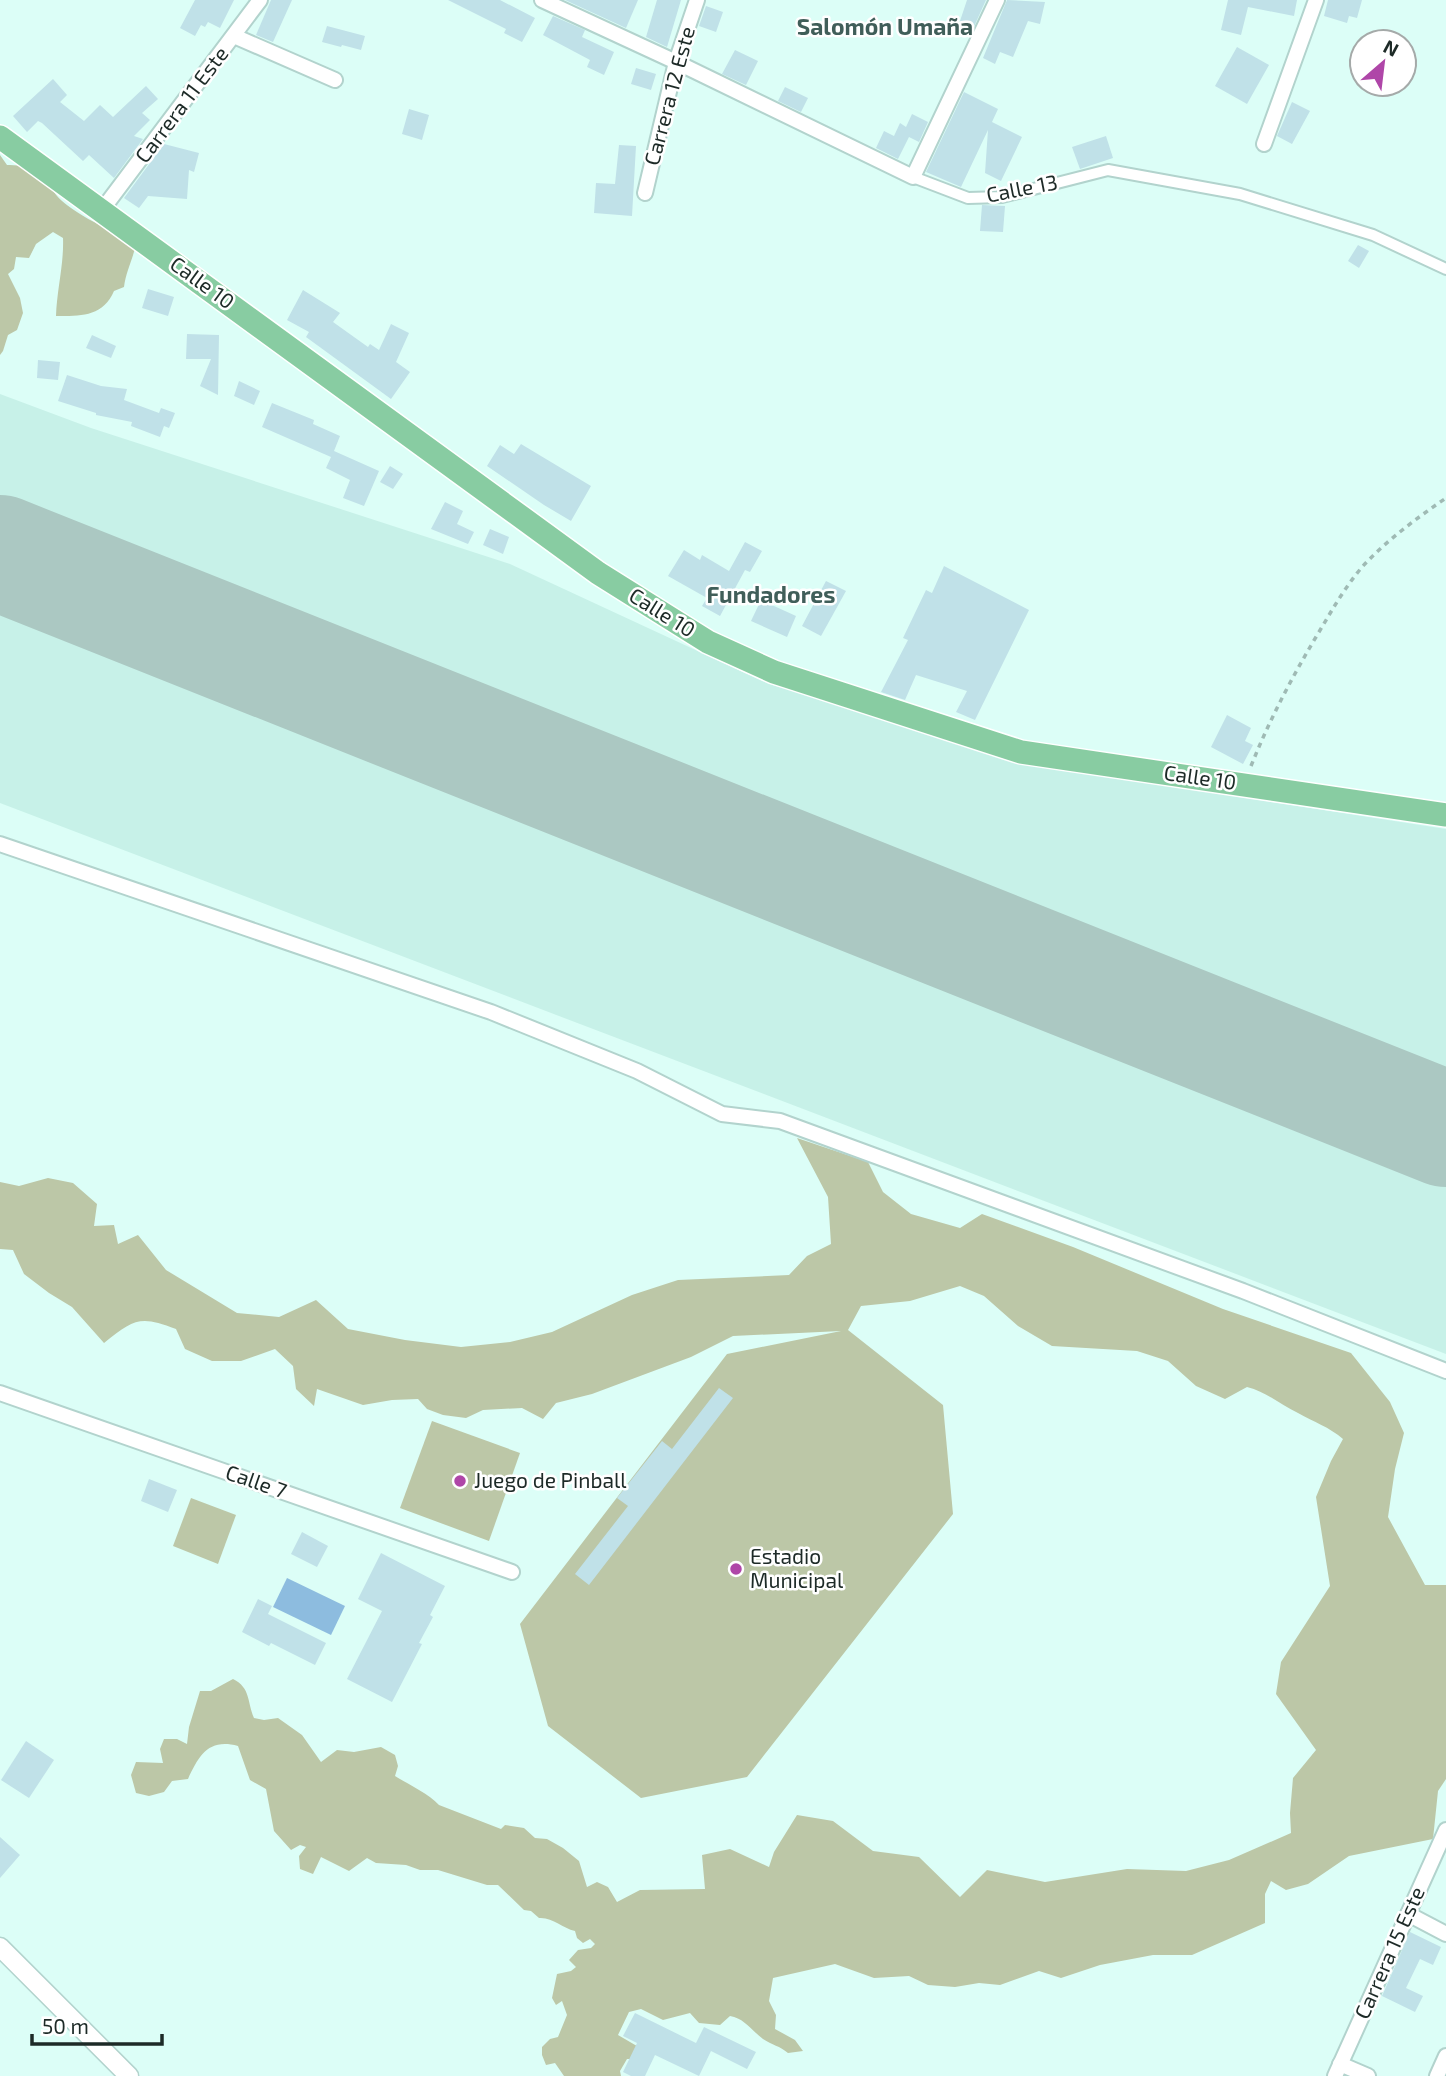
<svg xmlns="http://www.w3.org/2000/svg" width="1446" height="2076" font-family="'Exo 2',sans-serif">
<rect width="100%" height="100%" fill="#dcfef7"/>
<polygon fill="#c7f1e8" points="0,394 91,428 510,564 769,684 1073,771 1446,829 1446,1354 0,803"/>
<g fill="#bcc7a7">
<path d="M0,155L7,165C33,164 32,177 52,187C57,208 116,232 136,244C133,259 126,271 124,287L114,291C103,317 80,316 56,316C57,289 64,264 63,238L53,232L36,244L29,258L16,257L14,269L8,274L20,298L23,313L17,330L8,335L3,351L0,355Z"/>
<path d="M797,1138L868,1162L883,1192L911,1214L960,1228L982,1214L1073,1247L1223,1309L1351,1353L1390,1402L1404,1433L1395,1469L1388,1517L1425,1585H1446V1779L1438,1791L1433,1839L1349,1856L1308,1884L1286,1890L1271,1881L1265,1894V1923L1192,1955H1153L1100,1965L1061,1978L1039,1971L1000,1985L979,1983L955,1987L928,1985L909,1976L874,1978L835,1964L773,1978L769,2001L776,2015L775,2029L795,2040L803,2051L788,2053C780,2046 772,2045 763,2039C751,2030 744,2018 730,2016L720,2025L699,2023L690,2013L663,2020L641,2009L629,2012L618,2035L642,2049L635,2059H627L620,2071L621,2076H564L555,2063L546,2065L542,2055V2047L550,2039L558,2037L567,2015L562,2001L556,2005L552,1998L557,1974L571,1971L576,1967L569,1960L578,1950L591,1948L595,1944L590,1939L583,1943L577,1938L575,1931C562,1928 553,1917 539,1918L531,1911L524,1910L498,1885H487L438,1870H420L406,1865L376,1863L367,1858L349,1871L321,1857L313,1874L300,1869L299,1856L306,1847L300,1845L291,1850L274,1831L266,1789L250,1780L238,1746C209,1738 199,1755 188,1779L172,1781L164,1792L149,1796L136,1793L131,1775L136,1762L163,1763L160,1749L164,1739H177L187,1744L189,1727L200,1691H211L233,1679C251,1688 247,1702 254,1718L264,1720L278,1718L302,1735L321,1762L337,1750L354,1752L381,1747L395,1755L398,1766L395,1776C409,1785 428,1793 439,1805L501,1829L505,1825L524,1828L535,1838L547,1839L563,1848L579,1861L587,1887L597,1882L608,1887L617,1902L640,1890L705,1889L702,1855L730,1849L769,1867L774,1852L797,1815L833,1821L873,1851L919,1857L960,1897L987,1870L1045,1882L1127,1869L1186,1871L1229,1860L1291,1833L1290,1813L1293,1778L1316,1750L1276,1694L1281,1662L1330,1586L1316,1497L1331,1461L1343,1439C1329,1427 1314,1422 1298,1413C1281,1405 1267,1392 1247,1387L1225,1399L1196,1386L1168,1361L1137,1351L1052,1346L1018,1326L984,1296L960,1286L910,1301L861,1306L848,1330L943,1405L953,1514L747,1777L641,1798L548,1726L520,1624L727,1354L841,1331L733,1336L691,1357L592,1394L556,1403L543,1419L522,1408L483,1410L466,1418L443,1415L427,1409L418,1399L392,1400L363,1405L317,1389L314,1406L296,1389L293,1366L275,1349L241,1361H212L185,1349L176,1329C140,1315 134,1319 104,1343L72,1307L49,1293L24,1274L13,1250L0,1249V1182L19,1186L48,1178L73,1183L97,1204L94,1226L114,1225L118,1244L138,1235L166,1270L237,1313L279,1317L316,1300L348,1329L405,1340L461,1347L510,1342L552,1332L632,1295L678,1280L789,1275L807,1256L831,1244L828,1197Z"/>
<polygon points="432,1421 520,1453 489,1541 400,1508"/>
<polygon points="191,1498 236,1515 218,1564 173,1546"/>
</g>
<polygon fill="#8dbcdf" points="287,1578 345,1606 331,1635 273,1607"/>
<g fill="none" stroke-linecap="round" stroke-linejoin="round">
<polyline stroke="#abc8c2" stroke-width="116" points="0,553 1446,1129"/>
</g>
<g fill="#c0e1e8">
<polygon points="195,0 234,0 220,28 208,22 205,27 201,25 195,36 180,28"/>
<polygon points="271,0 292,0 273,42 256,35"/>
<polygon points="448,0 500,0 535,18 522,42 504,33 506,29"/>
<polygon points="565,0 638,0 626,28"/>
<polygon points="657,0 681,0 667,47 646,37"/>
<polygon points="967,0 986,0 972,31 958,27"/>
<polygon points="1007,0 1045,2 1040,24 1028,21 1013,57 1000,52 995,64 983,58"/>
<polygon points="1228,0 1297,0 1294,16 1248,7 1241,35 1221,30"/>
<polygon points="1328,0 1362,0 1357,18 1349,16 1347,23 1324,16"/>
<polygon points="706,6 723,12 716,32 699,26"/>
<polygon points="553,16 585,30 582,37 614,52 604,75 587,67 590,60 543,35"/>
<polygon points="327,26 365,36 361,50 342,45 341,47 322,42"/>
<polygon points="1237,47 1269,65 1247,104 1215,86"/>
<polygon points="735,50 758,61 746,85 722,74"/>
<polygon points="636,68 656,74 651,90 631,84"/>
<polygon points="53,79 67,95 60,102 84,121 100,105 113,117 146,86 158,99 142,113 150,120 134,136 143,139 114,178 89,155 83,161 42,123 38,121 27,132 13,116"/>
<polygon points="785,87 808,98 801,112 778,101"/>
<polygon points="964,92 998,109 992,122 1022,137 1001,181 985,173 988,130 961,187 926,172"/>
<polygon points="1292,102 1310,111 1292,144 1277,136"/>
<polygon points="409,109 429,115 422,140 402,134"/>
<polygon points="912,114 928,122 919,142 909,137 898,159 876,148 884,131 894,136 900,123 906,127"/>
<polygon points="1106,136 1113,158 1080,169 1072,147"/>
<polygon points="164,144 199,153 194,172 189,170 187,199 148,196 139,208 124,198"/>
<polygon points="619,145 636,146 632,216 594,213 596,183 615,184"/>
<polygon points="982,205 1005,206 1003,232 980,231"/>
<polygon points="1358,245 1369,251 1359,268 1348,261"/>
<polygon points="148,289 174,297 168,316 142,308"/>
<polygon points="303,290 340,313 333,322 368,347 370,344 379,350 391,324 409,333 396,362 410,372 391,399 306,337 309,332 287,320"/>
<polygon points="187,334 219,335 218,395 200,386 211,359 186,359"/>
<polygon points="92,335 116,346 111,358 86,348"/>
<polygon points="38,360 60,362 58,380 37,378"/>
<polygon points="67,375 101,386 127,389 124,400 159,413 161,408 175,413 169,428 164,426 160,437 131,426 132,422 96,415 96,413 58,401"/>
<polygon points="239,381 260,391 254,405 234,396"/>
<polygon points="272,403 314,420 313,424 340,436 334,451 379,471 364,506 343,498 350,480 326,468 331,457 262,427"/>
<polygon points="521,444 591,486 571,521 544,505 487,466 500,445 514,454"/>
<polygon points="390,466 403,474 393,489 380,482"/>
<polygon points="445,502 463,511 457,524 474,532 468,544 431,529"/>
<polygon points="490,529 509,537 503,554 483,545"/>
<polygon points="745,542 762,551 750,572 745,570 720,616 702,606 707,598 668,576 684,550 700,560 702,555 729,571"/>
<polygon points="944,566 1029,610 975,720 956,712 967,691 916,675 905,700 881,692 908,640 903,638 926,590 932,593"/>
<polygon points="826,581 846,591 821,636 802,626"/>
<polygon points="761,600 796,616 787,637 751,621"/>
<polygon points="1227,715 1251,728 1245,741 1253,745 1243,764 1211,747"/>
<polygon points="719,1388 733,1398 589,1585 575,1574 628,1506 617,1498 662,1441 672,1449"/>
<polygon points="149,1479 177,1490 168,1512 141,1501"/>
<polygon points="302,1532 328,1546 317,1567 291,1554"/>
<polygon points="381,1553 445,1586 430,1615 433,1617 419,1643 422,1644 392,1702 347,1679 382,1611 358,1599"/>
<polygon points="258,1599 272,1606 268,1614 326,1643 315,1665 271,1643 269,1646 242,1632"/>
<polygon points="26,1741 54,1760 29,1798 1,1780"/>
<polygon points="0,1837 20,1855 0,1878"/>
<polygon points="1410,1932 1441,1947 1433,1965 1420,1959 1406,1988 1423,1996 1415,2012 1382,1996"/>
<polygon points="635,2013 696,2043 704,2027 756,2052 747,2069 711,2051 699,2076 655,2055 645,2076 631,2076 623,2072 637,2043 623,2036"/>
</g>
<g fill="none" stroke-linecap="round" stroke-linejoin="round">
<defs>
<polyline id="pedestrian" points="913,177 968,198 1002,197 1108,170 1240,194 1373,235 1446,269"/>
<g id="minor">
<polyline points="542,0 676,62 913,177 997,0"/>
<polyline points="234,36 335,80"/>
<polyline points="1264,144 1316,0"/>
<polyline points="645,193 676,62 697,0"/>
<polyline points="102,210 260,0"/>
<polyline points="0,844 491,1012 637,1071 722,1114 780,1121 1243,1291 1446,1371"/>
<polyline points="0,1393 512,1572"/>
<polyline points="1408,1914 1446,1934"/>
<polyline points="1340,2064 1368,2076"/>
<polyline points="1335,2076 1446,1830"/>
<polyline points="1437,2076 1446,2056"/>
</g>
<polyline id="tertiary" points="0,1947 129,2076"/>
<polyline id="primary" points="0,137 598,573 708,642 774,672 1021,752 1446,815"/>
</defs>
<use href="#pedestrian" stroke="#b2d3cd" stroke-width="14"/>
<use href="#minor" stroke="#b2d3cd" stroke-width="18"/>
<use href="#tertiary" stroke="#b2d3cd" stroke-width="21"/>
<use href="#primary" stroke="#fff" stroke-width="26"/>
<path stroke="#9fbab4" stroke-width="3.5" stroke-dasharray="5 5" stroke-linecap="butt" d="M1251,766C1269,721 1291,679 1316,637C1331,612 1344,588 1363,566C1387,540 1417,518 1446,498"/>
<use href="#pedestrian" stroke="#fff" stroke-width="10"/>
<use href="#minor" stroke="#fff" stroke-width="14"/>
<use href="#tertiary" stroke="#fff" stroke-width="18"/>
<use href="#primary" stroke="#88cca2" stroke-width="23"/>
</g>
<g fill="#af46a8" stroke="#fff" stroke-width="2.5">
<circle cx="460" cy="1481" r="7"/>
<circle cx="736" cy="1569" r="7"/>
</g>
<g text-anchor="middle" stroke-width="5" stroke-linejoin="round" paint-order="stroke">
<g font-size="21" fill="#1d2a27" stroke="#fff">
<text transform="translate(670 96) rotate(-75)" y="7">Carrera 12 Este</text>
<text transform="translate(182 105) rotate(-53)" y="7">Carrera 11 Este</text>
<text transform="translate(1022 189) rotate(-11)" y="7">Calle 13</text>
<text transform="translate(202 283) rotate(36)" y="7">Calle 10</text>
<text transform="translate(662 613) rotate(32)" y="7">Calle 10</text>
<text transform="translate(1200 778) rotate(8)" y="7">Calle 10</text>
<text transform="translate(256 1482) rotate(19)" y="7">Calle 7</text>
<text transform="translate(1390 1953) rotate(-66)" y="7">Carrera 15 Este</text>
</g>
<g font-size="21" fill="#1d2a27" stroke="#fff" text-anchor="start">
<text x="474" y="1488">Juego de Pinball</text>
<text x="750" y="1564">Estadio<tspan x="750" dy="24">Municipal</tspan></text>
</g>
<g font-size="23" font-weight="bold" fill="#405e59" stroke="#fff">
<text x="885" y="35">Salomón Umaña</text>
<text x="771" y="603">Fundadores</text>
</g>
</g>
<g transform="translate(1383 63) rotate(28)"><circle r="33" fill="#ffffff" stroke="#a5aaa9" stroke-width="2"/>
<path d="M0-5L12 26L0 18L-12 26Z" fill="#af46a8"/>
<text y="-10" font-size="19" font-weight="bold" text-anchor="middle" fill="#1d2a27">N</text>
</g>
<path d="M32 2034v10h130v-10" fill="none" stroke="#1d2a27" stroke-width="3.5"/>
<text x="42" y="2034" font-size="21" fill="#1d2a27" stroke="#ffffff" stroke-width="5" paint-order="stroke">50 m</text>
</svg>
